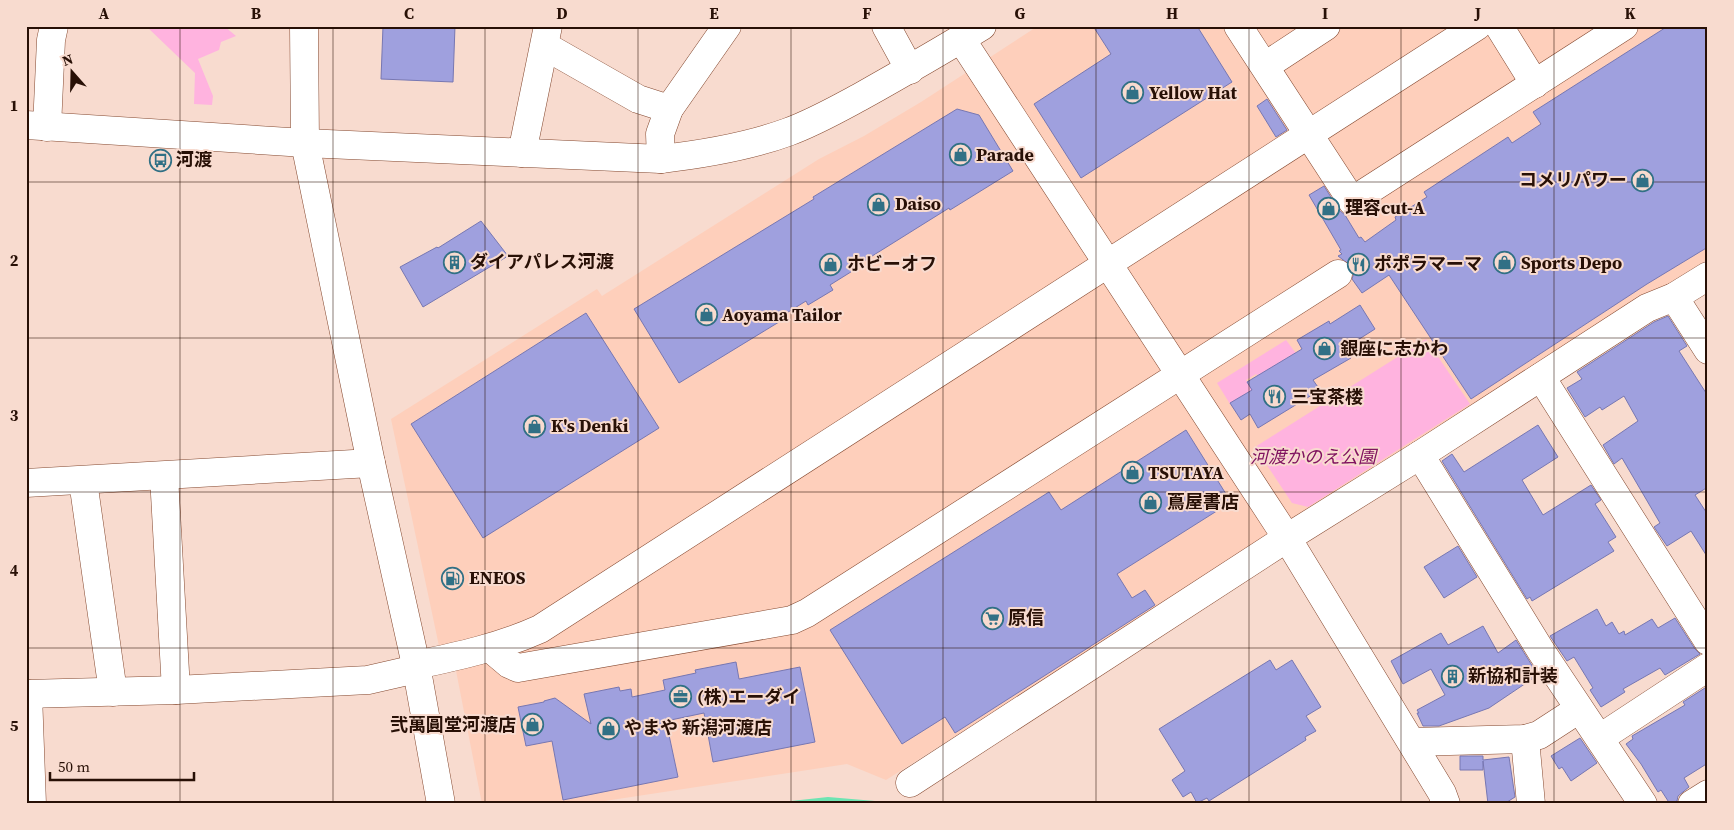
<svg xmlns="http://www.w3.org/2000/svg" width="1734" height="830" font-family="'Source Serif 4','Noto Sans JP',serif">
<rect width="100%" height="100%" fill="#f8dbcf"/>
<polygon fill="#fecfbb" points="1038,26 1708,26 1708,259 886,780 847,764 585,804 482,804 451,645 439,646 391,419 597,289 602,296 819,159 864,136 921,102"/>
<g fill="#ffb3df">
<polygon points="146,26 224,26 236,36 221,42 219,50 198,59 213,96 212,105 194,104 195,73"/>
<polygon points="1426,339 1470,404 1308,507 1292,503 1255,447"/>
<polygon points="1286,340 1301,360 1291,355 1279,363 1263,383 1256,374 1246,380 1253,390 1230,404 1217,383"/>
</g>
<polygon fill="#6de4b2" points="828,797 875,801 882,804 763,804"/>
<g fill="#9fa0de" stroke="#7777b2">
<polygon points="383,26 455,26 453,82 381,79"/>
<polygon points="1093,26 1197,26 1232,82 1081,178 1034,104 1111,54"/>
<polygon points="1668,26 1708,26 1708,247 1647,284 1471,399 1389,275 1362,293 1352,279 1354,273 1351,266 1338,256 1342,254 1339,251 1341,250 1309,195 1324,186 1339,210 1345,215 1359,238 1361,237 1365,242 1396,220 1395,217 1427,197 1424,192 1508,137 1512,143 1541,124 1533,112"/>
<polygon points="1267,99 1287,130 1276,137 1257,106"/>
<polygon points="957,109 979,115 1013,171 950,210 949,208 853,268 854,270 830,285 833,290 808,305 806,301 777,319 779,322 679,383 634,309 814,199 813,197"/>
<polygon points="481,221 508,256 423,307 400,267 437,247 438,248"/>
<polygon points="1360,305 1375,329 1345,348 1351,358 1313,380 1320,390 1258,428 1250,414 1241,420 1230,403 1252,390 1247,382 1302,349 1297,340 1329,321 1330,324"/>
<polygon points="586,313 659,428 483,538 411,424"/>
<polygon points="1668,316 1687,346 1679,351 1708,396 1708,487 1695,495 1708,515 1708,558 1691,531 1667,546 1654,527 1660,523 1622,458 1614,464 1603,445 1638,421 1624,396 1602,410 1600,407 1585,417 1567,388 1582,379 1577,372 1654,322"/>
<polygon points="1538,425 1558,457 1522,480 1543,515 1591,485 1601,500 1595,504 1616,537 1608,542 1614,551 1532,601 1530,597 1527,599 1442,461 1452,454 1464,472"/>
<polygon points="1186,430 1231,502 1117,574 1132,598 1145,590 1155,605 955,733 945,717 902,744 830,630 1049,492 1061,510"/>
<polygon points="1458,546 1477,577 1444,598 1424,567"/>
<polygon points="1597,609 1606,626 1612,622 1619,634 1624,631 1625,635 1652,619 1658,628 1675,618 1695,649 1700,654 1665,675 1660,668 1623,689 1625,692 1601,707 1590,690 1593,688 1574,657 1567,661 1550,636"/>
<polygon points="1483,626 1498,653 1516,640 1538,675 1489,708 1439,726 1423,726 1417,713 1419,713 1417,710 1445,695 1431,669 1403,684 1391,661 1441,633 1448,645"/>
<polygon points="1270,660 1276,670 1292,660 1321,707 1306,716 1316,731 1305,737 1306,740 1209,801 1207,798 1197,803 1191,792 1183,797 1172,780 1185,771 1159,729"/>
<polygon points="736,662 739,679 800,667 815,742 713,762 704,713 666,721 678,777 563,800 552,741 526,746 518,707 544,702 544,701 555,698 591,724 584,694 619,687 620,691 631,689 632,697 665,690 663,680 696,673 695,670"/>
<polygon points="1708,686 1708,763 1684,778 1689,787 1678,796 1677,801 1670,804 1661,790 1658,792 1641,764 1626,744 1633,739 1632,736 1685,705 1683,702"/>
<polygon points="1580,738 1597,763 1571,781 1562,767 1559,769 1551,756"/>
<polygon points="1460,756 1483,756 1483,760 1509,757 1515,797 1504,804 1488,804 1483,761 1483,770 1460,770"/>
</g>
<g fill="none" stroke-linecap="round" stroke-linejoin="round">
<defs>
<g id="minor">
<polyline points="304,26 305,143 371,463 416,665 441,804"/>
<polyline points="886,26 910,70"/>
<polyline points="1238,26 1352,201 1624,26"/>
<polyline points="1499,26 1535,84"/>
<polyline points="961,39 1287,538 1442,793 1446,804"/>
<polyline points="545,46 638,99 669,109"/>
<polyline points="1265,66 1326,26"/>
<path d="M26,125L305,143L661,159C704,154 747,147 788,132C813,123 836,110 860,97C901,74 941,51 982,26"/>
<polyline points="47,127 51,40 54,26"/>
<polyline points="522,153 548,26"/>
<polyline points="661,159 660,134 669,109 727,26"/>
<polyline points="1674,297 1708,350"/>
<polyline points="1541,377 1708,641"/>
<polyline points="1420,455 1541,651 1643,804"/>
<polyline points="164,476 176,690"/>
<polyline points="83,481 113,692"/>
<polyline points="26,483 371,463"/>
<polyline points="490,648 509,664 518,668 792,620 807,613 1338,274"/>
<path d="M416,665C459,656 500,647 540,629L1477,26"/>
<polyline points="26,694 176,690 368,680 416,669"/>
<polyline points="28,694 32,804"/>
<polyline points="1600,738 1708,667"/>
<polyline points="1525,739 1531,804"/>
<polyline points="1412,742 1525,739 1539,735 1579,709"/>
<polyline points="910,783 1287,538 1420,455 1647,308 1674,297 1708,276"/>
<polyline points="1692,804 1708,794"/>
</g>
</defs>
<use href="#minor" stroke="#854930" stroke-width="29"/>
<use href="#minor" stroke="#fff" stroke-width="28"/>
</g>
<path fill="none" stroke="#281006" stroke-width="1" stroke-opacity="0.55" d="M180,26V804M333,26V804M485,26V804M638,26V804M791,26V804M943,26V804M1096,26V804M1249,26V804M1401,26V804M1554,26V804M26,182H1708M26,338H1708M26,492H1708M26,648H1708"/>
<defs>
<symbol id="shop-ring" viewBox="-11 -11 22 22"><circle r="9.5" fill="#f8dbcf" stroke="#317085" stroke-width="1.5"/><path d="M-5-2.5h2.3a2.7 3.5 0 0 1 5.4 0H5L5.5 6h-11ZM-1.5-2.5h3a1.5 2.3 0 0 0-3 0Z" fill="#317085"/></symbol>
<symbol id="bus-ring" viewBox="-11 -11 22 22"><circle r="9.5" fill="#f8dbcf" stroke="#317085" stroke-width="1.5"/><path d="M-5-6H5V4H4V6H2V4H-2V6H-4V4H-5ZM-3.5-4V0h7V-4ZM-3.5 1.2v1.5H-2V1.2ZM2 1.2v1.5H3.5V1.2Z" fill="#317085"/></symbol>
<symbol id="building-ring" viewBox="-11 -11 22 22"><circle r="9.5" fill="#f8dbcf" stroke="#317085" stroke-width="1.5"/><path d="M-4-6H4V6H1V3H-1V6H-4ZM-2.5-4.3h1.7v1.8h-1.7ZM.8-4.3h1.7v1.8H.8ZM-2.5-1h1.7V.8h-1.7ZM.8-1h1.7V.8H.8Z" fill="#317085"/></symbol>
<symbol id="restaurant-ring" viewBox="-11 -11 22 22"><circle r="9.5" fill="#f8dbcf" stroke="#317085" stroke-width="1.5"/><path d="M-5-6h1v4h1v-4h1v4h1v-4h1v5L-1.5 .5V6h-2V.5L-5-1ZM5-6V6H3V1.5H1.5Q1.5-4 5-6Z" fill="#317085"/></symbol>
<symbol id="fuel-ring" viewBox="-11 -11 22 22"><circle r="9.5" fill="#f8dbcf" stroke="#317085" stroke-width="1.5"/><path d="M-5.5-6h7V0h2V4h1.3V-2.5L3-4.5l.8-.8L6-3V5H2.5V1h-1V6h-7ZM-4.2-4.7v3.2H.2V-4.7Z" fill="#317085"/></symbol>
<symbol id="supermarket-ring" viewBox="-11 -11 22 22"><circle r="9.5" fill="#f8dbcf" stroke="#317085" stroke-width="1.5"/><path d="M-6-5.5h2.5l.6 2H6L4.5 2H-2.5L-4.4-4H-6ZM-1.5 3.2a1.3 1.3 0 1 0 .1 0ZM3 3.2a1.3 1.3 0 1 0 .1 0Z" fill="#317085"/></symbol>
<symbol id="office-ring" viewBox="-11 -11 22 22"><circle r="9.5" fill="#f8dbcf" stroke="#317085" stroke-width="1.5"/><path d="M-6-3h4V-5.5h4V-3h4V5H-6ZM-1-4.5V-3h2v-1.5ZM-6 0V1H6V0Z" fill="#317085"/></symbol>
</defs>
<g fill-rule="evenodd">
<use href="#shop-ring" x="1120" y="80" width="25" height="25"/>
<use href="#shop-ring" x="948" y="142" width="25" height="25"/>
<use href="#bus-ring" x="148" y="148" width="25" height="25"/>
<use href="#shop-ring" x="1630" y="168" width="25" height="25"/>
<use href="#shop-ring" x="866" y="192" width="25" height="25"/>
<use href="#shop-ring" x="1316" y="196" width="25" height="25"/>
<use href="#building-ring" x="442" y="250" width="25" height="25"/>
<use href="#shop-ring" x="1492" y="250" width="25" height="25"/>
<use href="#shop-ring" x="818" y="252" width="25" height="25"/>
<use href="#restaurant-ring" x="1346" y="252" width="25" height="25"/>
<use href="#shop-ring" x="694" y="302" width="25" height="25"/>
<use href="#shop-ring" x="1312" y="336" width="25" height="25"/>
<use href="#restaurant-ring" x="1262" y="384" width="25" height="25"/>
<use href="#shop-ring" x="522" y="414" width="25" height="25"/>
<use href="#shop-ring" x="1120" y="460" width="25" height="25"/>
<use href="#shop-ring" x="1138" y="490" width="25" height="25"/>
<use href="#fuel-ring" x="440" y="566" width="25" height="25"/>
<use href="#supermarket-ring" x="980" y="606" width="25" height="25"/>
<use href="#building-ring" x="1440" y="664" width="25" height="25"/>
<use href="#office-ring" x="668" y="684" width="25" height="25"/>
<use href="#shop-ring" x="520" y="712" width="25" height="25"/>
<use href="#shop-ring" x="596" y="716" width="25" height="25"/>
</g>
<g text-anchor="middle" stroke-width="4" stroke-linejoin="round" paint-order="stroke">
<g font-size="18" font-weight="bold" fill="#281006" stroke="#f8dbcf" text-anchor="start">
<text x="1149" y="99">Yellow Hat</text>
<text x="976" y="161">Parade</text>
<text x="176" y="166">河渡</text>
<text x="1627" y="186" text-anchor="end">コメリパワー</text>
<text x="895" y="210">Daiso</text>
<text x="1345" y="214">理容cut-A</text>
<text x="470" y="268">ダイアパレス河渡</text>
<text x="1521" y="269">Sports Depo</text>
<text x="847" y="270">ホビーオフ</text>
<text x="1374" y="270">ポポラマーマ</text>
<text x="722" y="321">Aoyama Tailor</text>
<text x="1340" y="355">銀座に志かわ</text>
<text x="1291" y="403">三宝茶楼</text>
<text x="551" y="432">K's Denki</text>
<text x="1148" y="479">TSUTAYA</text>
<text x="1167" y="508">蔦屋書店</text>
<text x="469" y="584">ENEOS</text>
<text x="1008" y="624">原信</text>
<text x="1468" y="682">新協和計装</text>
<text x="697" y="703">(株)エーダイ</text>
<text x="516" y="731" text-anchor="end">弐萬圓堂河渡店</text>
<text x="624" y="734">やまや 新潟河渡店</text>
</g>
<g font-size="18" font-style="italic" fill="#801360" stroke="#f8dbcf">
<text x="1313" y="463">河渡かのえ公園</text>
</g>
</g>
<rect width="1734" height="830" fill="none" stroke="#f8dbcf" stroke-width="55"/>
<g transform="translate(72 72) rotate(340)" stroke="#f8dbcf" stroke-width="4" paint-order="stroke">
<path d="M0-4L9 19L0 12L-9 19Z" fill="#281006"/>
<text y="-8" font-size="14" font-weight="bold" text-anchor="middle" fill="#281006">N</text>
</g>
<path d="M50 772v8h144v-8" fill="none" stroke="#281006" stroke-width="2.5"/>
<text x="58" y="772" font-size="15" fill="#281006" stroke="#f8dbcf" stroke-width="4" paint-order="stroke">50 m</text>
<rect x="28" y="28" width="1678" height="774" fill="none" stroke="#281006" stroke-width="2"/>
<g font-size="16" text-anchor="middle" font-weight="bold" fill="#281006">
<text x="104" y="19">A</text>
<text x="256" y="19">B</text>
<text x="409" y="19">C</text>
<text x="562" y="19">D</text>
<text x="714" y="19">E</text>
<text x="867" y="19">F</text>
<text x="1020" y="19">G</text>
<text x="1172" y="19">H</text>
<text x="1325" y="19">I</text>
<text x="1478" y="19">J</text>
<text x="1630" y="19">K</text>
<text x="14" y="111">1</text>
<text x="14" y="266">2</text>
<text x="14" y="421">3</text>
<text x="14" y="576">4</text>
<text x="14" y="731">5</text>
</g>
</svg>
